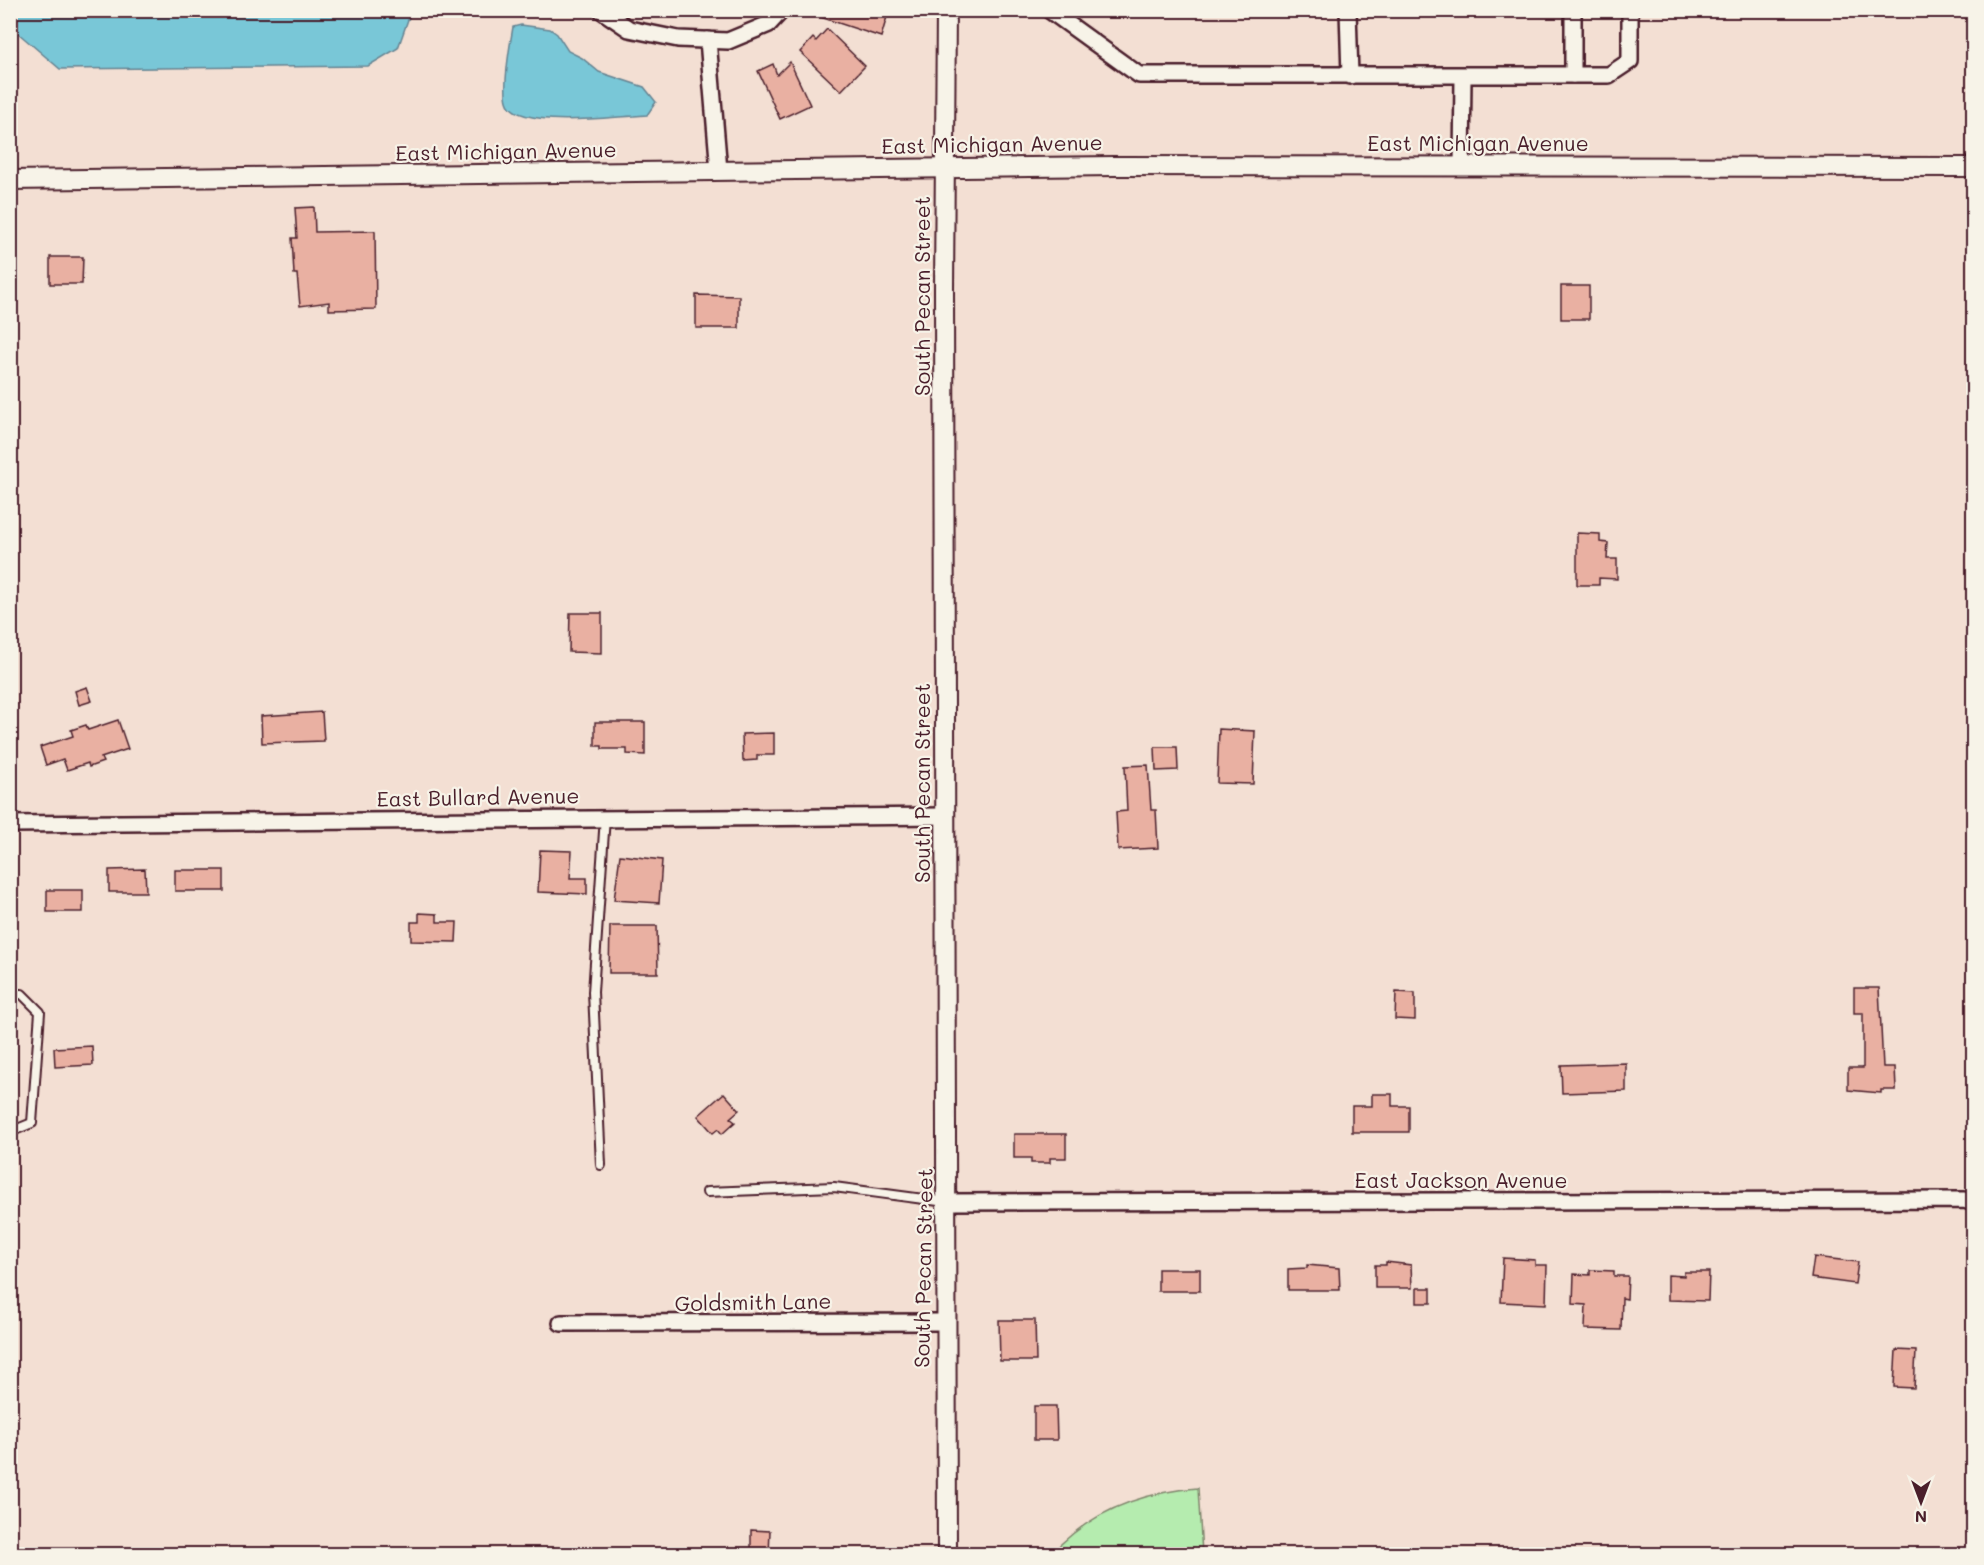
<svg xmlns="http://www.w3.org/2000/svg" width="1984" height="1565" font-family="Mali,sans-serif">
<rect width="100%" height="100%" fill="#f3dfd3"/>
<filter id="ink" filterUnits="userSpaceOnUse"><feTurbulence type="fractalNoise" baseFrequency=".0167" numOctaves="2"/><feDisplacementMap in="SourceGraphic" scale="12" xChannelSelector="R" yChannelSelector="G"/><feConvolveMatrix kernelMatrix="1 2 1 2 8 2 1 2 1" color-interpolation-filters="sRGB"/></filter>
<g filter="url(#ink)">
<path fill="#b5ecaf" stroke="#80866d" stroke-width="1.5" d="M1198,1488L1202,1554H1051C1090,1512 1141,1492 1198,1488Z"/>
<g fill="#79c7d7" stroke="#668492" stroke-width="1.5">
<polygon points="10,11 11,10 411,11 398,48 368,66 60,69 11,27"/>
<path d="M521,25L550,29L557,34L568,51L582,58L599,72L644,87L656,102L647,115L634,116C610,117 514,130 507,101C503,86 510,44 513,27Z"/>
</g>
<g fill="#e9b0a2" stroke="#4a1f2b" stroke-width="1.5">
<polygon points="808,10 889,10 881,37 808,13"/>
<polygon points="827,29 865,66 841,91 800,52 813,38 816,41"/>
<polygon points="790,62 810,105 780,119 758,71 773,64 777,75"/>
<polygon points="314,207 315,232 375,231 376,309 329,310 329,302 300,306 297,274 294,274 292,238 297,238 295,208"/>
<polygon points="50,257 83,257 82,284 50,284"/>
<rect x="1561" y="286" width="28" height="33"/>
<polygon points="696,295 739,296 739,328 696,328"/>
<polygon points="1577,533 1600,534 1600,542 1608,543 1607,559 1617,559 1617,579 1599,578 1599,585 1577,585"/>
<polygon points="570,613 602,613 602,653 569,652"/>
<polygon points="87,687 92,701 79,705 75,691"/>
<polygon points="322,712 324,741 262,743 261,716"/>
<polygon points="118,720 128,749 101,758 103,762 89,767 88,763 67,770 63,759 46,765 40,747 73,736 71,730 86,725 88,730"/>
<polygon points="595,722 645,722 645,755 627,754 627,749 602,749 602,746 595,746"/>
<polygon points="1219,729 1255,731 1253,784 1217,783"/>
<polygon points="774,733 774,755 757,755 757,760 743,761 742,734"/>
<polygon points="1155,747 1177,747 1178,770 1156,771"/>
<polygon points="1148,765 1151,810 1156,810 1158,848 1118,850 1116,812 1127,811 1125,766"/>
<polygon points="540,850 572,851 570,878 587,878 587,894 538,892"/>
<polygon points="620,855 662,860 659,903 614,900"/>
<polygon points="145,869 146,892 109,892 109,870"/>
<rect x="175" y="870" width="49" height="21"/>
<rect x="47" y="890" width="36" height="22"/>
<polygon points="419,913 437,914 437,922 457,922 456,942 411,941 411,922 419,922"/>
<polygon points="610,926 657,926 658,973 609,973"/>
<polygon points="1854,988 1879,988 1883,1067 1895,1067 1896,1090 1881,1090 1881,1093 1848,1090 1848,1068 1863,1068 1863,1013 1854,1013"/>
<polygon points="1396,992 1415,993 1415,1020 1395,1019"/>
<polygon points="92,1046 93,1065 55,1067 54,1048"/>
<polygon points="1626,1063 1626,1091 1562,1093 1561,1065"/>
<polygon points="724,1093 739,1110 730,1118 735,1122 722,1134 718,1129 713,1133 698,1116"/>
<polygon points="1372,1094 1392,1094 1392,1106 1409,1106 1409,1132 1352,1132 1352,1106 1372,1106"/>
<polygon points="1014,1134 1066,1134 1066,1158 1050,1158 1050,1163 1031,1163 1031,1158 1014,1158"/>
<polygon points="1814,1257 1858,1262 1855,1284 1811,1278"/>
<polygon points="1503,1258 1535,1260 1535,1265 1547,1265 1546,1304 1501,1302"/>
<polygon points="1386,1262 1411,1265 1412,1288 1375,1288 1375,1265 1386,1265"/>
<polygon points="1307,1265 1339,1268 1340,1290 1288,1290 1288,1269 1307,1268"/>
<rect x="1158" y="1269" width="42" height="22"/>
<polygon points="1590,1270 1614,1271 1614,1276 1628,1276 1627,1299 1622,1298 1621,1330 1585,1329 1586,1305 1573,1304 1574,1274 1590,1275"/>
<polygon points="1684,1272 1709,1272 1708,1301 1668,1300 1668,1275 1684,1276"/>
<rect x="1417" y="1288" width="14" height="15"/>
<polygon points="999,1320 1035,1320 1036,1361 1000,1361"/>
<polygon points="1896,1350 1916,1351 1914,1388 1894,1387"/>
<polygon points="1034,1406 1056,1406 1057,1440 1034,1440"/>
<polygon points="751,1530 770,1531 769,1554 751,1553"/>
</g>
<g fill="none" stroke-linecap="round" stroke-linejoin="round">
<defs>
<g id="service">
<polyline points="10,994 22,994 40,1012 32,1123 10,1132"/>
<polyline points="601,1165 593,992 605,817"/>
<polyline points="707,1192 834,1187 946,1202"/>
</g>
<g id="minor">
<polyline points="601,10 629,29 678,39 728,41 769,24 782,10"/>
<polyline points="1049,10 1139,75 1609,75 1630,61 1630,10"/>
<polyline points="1348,10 1350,76"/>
<polyline points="708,40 719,171"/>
<polyline points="1573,75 1573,10"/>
<polyline points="1462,167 1463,77"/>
<polyline points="10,824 946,816"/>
<polyline points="948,1202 1964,1200 1974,1203"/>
<polyline points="561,1323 946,1322"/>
</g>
<g id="tertiary">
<polyline points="946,10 944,290 947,1554"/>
<polyline points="10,180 1114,166 1974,167"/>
</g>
</defs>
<use href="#service" stroke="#4a1f2b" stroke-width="12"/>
<use href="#minor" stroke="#4a1f2b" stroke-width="20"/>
<use href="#tertiary" stroke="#4a1f2b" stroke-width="22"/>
<use href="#service" stroke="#f7f3e8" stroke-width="8"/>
<use href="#minor" stroke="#f7f3e8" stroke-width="15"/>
<use href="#tertiary" stroke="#f7f3e8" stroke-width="18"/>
</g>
</g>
<g text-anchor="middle" stroke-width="4.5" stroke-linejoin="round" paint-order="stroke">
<g font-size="21" fill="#4a1f2b" stroke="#f7f3e8">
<text x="1478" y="151">East Michigan Avenue</text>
<text transform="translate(992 145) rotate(-1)" y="7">East Michigan Avenue</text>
<text transform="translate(506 152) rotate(-1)" y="7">East Michigan Avenue</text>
<text transform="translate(923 296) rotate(-90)" y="7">South Pecan Street</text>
<text transform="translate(923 783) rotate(-90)" y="7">South Pecan Street</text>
<text transform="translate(478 798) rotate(-1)" y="7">East Bullard Avenue</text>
<text x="1461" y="1188">East Jackson Avenue</text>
<text transform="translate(924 1268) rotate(-89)" y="7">South Pecan Street</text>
<text transform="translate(753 1303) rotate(-1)" y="7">Goldsmith Lane</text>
</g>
</g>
<rect width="1984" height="1565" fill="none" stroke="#f7f3e8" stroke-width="36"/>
<rect x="18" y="18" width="1948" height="1529" fill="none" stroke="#4a1f2b" stroke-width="2" filter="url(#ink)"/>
<g transform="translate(1921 1502) rotate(180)" stroke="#f7f3e8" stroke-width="4.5" paint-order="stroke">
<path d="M0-4.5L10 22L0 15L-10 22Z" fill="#4a1f2b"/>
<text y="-9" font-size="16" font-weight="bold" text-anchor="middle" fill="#4a1f2b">N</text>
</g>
</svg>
